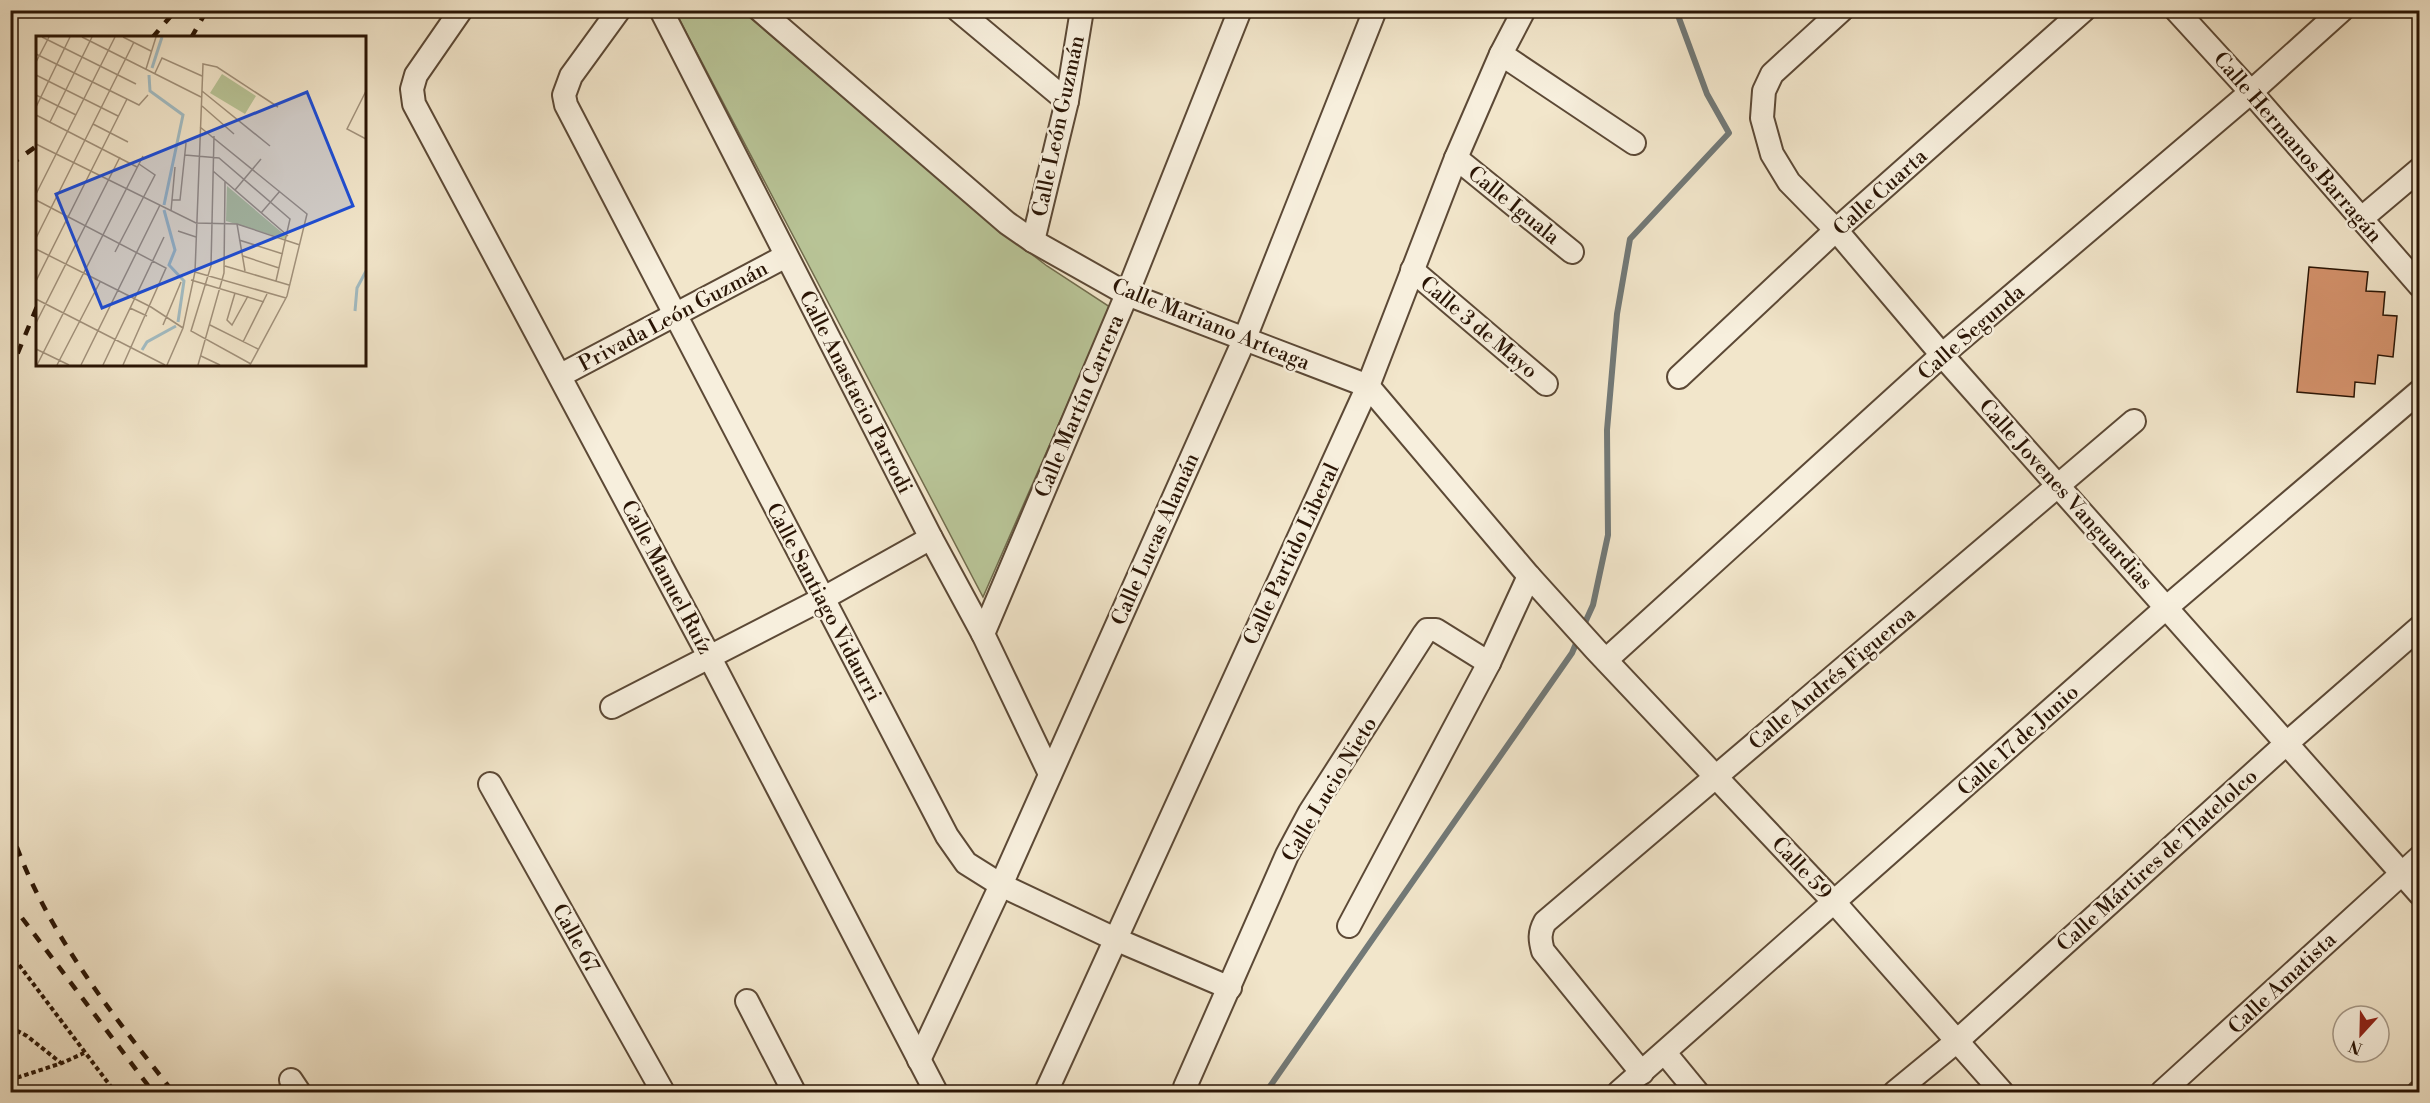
<svg xmlns="http://www.w3.org/2000/svg" width="2430" height="1103" font-family="'Libre Bodoni',serif">
<rect width="100%" height="100%" fill="#f2e6cb"/>
<filter id="stains"><feTurbulence type="fractalNoise" baseFrequency=".00333" numOctaves="4"/><feColorMatrix values="0 0 0 0 .2 0 0 0 0 .09 0 0 0 0 .02 0 0 0 .5 -.17"/></filter>
<radialGradient id="worn" r=".72"><stop offset=".6" stop-color="#630" stop-opacity="0"/><stop offset="1" stop-color="#630" stop-opacity=".3"/></radialGradient>
<polygon fill="#b9c598" stroke="#726d4e" stroke-width="1.5" points="675,11 742,11 990,222 1047,266 1110,307 983,597"/>
<g fill="none" stroke-linecap="round" stroke-linejoin="round">
<g stroke="#727977" stroke-width="6">
<polyline points="1583,627 1593,605 1608,535 1607,430 1617,314 1630,239 1729,133 1707,94 1676,10"/>
<polyline points="1266,1092 1572,653 1578,639"/>
</g>
</g>
<polygon fill="#d4926c" stroke="#2a1505" stroke-width="1.5" points="2309,267 2368,272 2366,291 2385,292 2383,315 2397,316 2393,357 2378,355 2375,384 2355,382 2354,397 2297,392"/>
<g fill="none" stroke-linecap="round" stroke-linejoin="round">
<defs>
<g id="minor">
<polyline points="461,10 416,75 412,89 414,104 709,656 936,1092"/>
<polyline points="619,10 571,76 564,95 566,105 947,836 966,863 1001,885 1115,939 1230,988"/>
<polyline points="661,10 931,538 983,634 1050,774"/>
<polyline points="760,10 1007,223 1033,241 1127,294 1368,386 1529,576 1596,650 1835,903 2002,1092"/>
<polyline points="958,10 1067,101"/>
<polyline points="1842,10 1772,74 1764,91 1762,118 1772,154 1789,182 1836,230 1942,355 2420,894"/>
<polyline points="2176,10 2251,92 2420,286"/>
<polyline points="1501,54 1634,143"/>
<polyline points="1456,158 1572,252"/>
<polyline points="2362,218 2420,169"/>
<polyline points="1033,241 1067,101 1082,10"/>
<polyline points="1412,270 1546,384"/>
<polyline points="561,375 786,256"/>
<polyline points="1679,377 1836,230 2084,10"/>
<polyline points="983,634 1127,294 1240,10"/>
<polyline points="1606,660 1942,355 2251,92 2342,10"/>
<polyline points="612,707 822,599 931,538"/>
<polyline points="490,784 663,1092"/>
<polyline points="1349,926 1489,663 1529,576"/>
<polyline points="747,1001 794,1092"/>
<polyline points="1665,1053 1697,1092"/>
<polyline points="919,1060 1001,885 1245,338 1375,10"/>
<path d="M1642,1073L1543,951C1540,940 1539,933 1545,922L2134,421"/>
<polyline points="291,1080 299,1092"/>
<polyline points="1185,1087 1287,855 1310,812 1424,634 1427,630 1436,630 1489,663"/>
<polyline points="1046,1092 1368,386 1456,158 1501,54 1524,10"/>
<polyline points="1619,1092 2167,607 2420,391"/>
<polyline points="1895,1092 1957,1041 2287,743 2420,627"/>
<polyline points="2162,1092 2420,857"/>
<polyline points="2419,1092 2420,1092"/>
</g>
</defs>
<use href="#minor" stroke="#5c4936" stroke-width="26"/>
<g stroke="#2a1505" stroke-width="4" stroke-dasharray="4.5 3" stroke-linecap="butt">
<polyline points="10,953 115,1092"/>
<polyline points="10,1027 27,1036 61,1063"/>
<polyline points="10,1080 62,1063 84,1053"/>
</g>
<use href="#minor" stroke="#f7efdd" stroke-width="22"/>
<g stroke="#2a1505" stroke-width="4.5" stroke-dasharray="10 10" stroke-linecap="butt">
<polyline points="152,38 176,10"/>
<polyline points="191,38 207,10"/>
<polyline points="10,165 38,145"/>
<polyline points="10,372 38,304"/>
<path d="M10,828C43,928 109,1010 173,1092"/>
<polyline points="10,902 153,1092"/>
</g>
</g>
<g text-anchor="middle" stroke-width="5" stroke-linejoin="round" paint-order="stroke">
<g font-size="21" fill="#2a1505" stroke="#f7efdd">
<text transform="translate(1058 126) rotate(-78)" y="7">Calle León Guzmán</text>
<text transform="translate(2298 147) rotate(49)" y="7">Calle Hermanos Barragán</text>
<text transform="translate(1880 192) rotate(-42)" y="7">Calle Cuarta</text>
<text transform="translate(1514 205) rotate(39)" y="7">Calle Iguala</text>
<text transform="translate(673 316) rotate(-28)" y="7">Privada León Guzmán</text>
<text transform="translate(1211 324) rotate(22)" y="7">Calle Mariano Arteaga</text>
<text transform="translate(1479 327) rotate(40)" y="7">Calle 3 de Mayo</text>
<text transform="translate(1971 332) rotate(-41)" y="7">Calle Segunda</text>
<text transform="translate(856 392) rotate(63)" y="7">Calle Anastacio Parrodi</text>
<text transform="translate(1079 406) rotate(-67)" y="7">Calle Martín Carrera</text>
<text transform="translate(2066 494) rotate(48)" y="7">Calle Jovenes Vanguardias</text>
<text transform="translate(1155 539) rotate(-66)" y="7">Calle Lucas Alamán</text>
<text transform="translate(1291 554) rotate(-65)" y="7">Calle Partido Liberal</text>
<text transform="translate(667 577) rotate(62)" y="7">Calle Manuel Ruíz</text>
<text transform="translate(824 602) rotate(62)" y="7">Calle Santiago Vidaurri</text>
<text transform="translate(1832 678) rotate(-40)" y="7">Calle Andrés Figueroa</text>
<text transform="translate(2018 740) rotate(-42)" y="7">Calle 17 de Junio</text>
<text transform="translate(1329 789) rotate(-59)" y="7">Calle Lucio Nieto</text>
<text transform="translate(2157 860) rotate(-42)" y="7">Calle Mártires de Tlatelolco</text>
<text transform="translate(1802 868) rotate(47)" y="7">Calle 59</text>
<text transform="translate(576 938) rotate(61)" y="7">Calle 67</text>
<text transform="translate(2282 983) rotate(-43)" y="7">Calle Amatista</text>
</g>
</g>
<g transform="translate(36 36)">
<rect width="330" height="330" fill="#f2e6cb"/>
<path d="M186,38L220,60L209,78L174,57ZM191,150L250,200L249,203L190,185Z" fill="#b9c598"/>
<path fill="none" stroke="#a2bcc3" stroke-width="3" d="M116,32L126,1M113,39L114,55L147,79L128,169M128,174L139,214L133,229L148,245L142,286M319,275L321,252L330,235M106,314L111,306L140,290"/>
<path fill="none" stroke="#a2927c" stroke-width="1.5" d="M6,1L100,48M46,1L165,61M87,1L115,15M0,18L103,69L112,59M0,26L13,1M110,33L120,1M119,37L126,22L166,40M0,39L82,80M166,55L234,110M330,55L311,93L330,103M0,59L40,79M166,70L198,98M0,71L34,1M0,79L101,131M14,86L56,1M57,88L92,106M164,91L271,178L251,260L214,329M178,100L175,230L155,295L215,328M0,108L160,187L201,188L264,209M149,119L183,122L254,183L240,245M177,135L252,200M199,154L225,123M0,158L79,1M0,164L130,232L87,329M136,164H144L150,107M135,175L139,131M225,177L244,155M201,188L209,235M142,195L160,201M0,202L98,6M203,204L247,218M0,213L115,271L147,292M79,216L119,139L103,128M207,220L243,232M189,230L253,249M159,236L250,262M155,244L228,266M0,245L91,63M199,257L191,284L196,289L212,260M0,263L129,329M94,272L111,280M0,287L84,121M127,289L145,246M174,289L222,313M207,306L231,258M0,313L33,329M165,320L184,329M1,329L107,120M21,329L64,246M45,329L124,169M67,329L128,201M131,329L147,292L159,236L167,28L181,31L242,71M162,329L188,237L189,146"/>
<path fill="#1d4ed8" fill-opacity="0.15" stroke="#1d4ed8" stroke-width="3" d="M271,56L317,170L66,272L20,158Z"/>
<rect width="330" height="330" fill="none" stroke="#2a1505" stroke-width="3"/>
</g>
<rect width="2430" height="1103" fill="none" stroke="#f2e6cb" stroke-width="36"/>
<rect x="12" y="12" width="2406" height="1079" fill="none" stroke="#2a1505" stroke-width="3"/>
<rect x="18" y="18" width="2394" height="1067" fill="none" stroke="#2a1505" stroke-width="1.5"/>
<g transform="translate(2361 1034) rotate(202)"><circle r="28" fill="#f7efdd" stroke="#a59887" stroke-width="1.5"/>
<path d="M0-4.5L10 22L0 15L-10 22Z" fill="#8f2418"/>
<text y="-9" font-size="16" font-weight="bold" text-anchor="middle" fill="#2a1505">N</text>
</g>
<rect width="100%" height="100%" filter="url(#stains)"/>
<rect width="100%" height="100%" fill="url(#worn)"/>
</svg>
